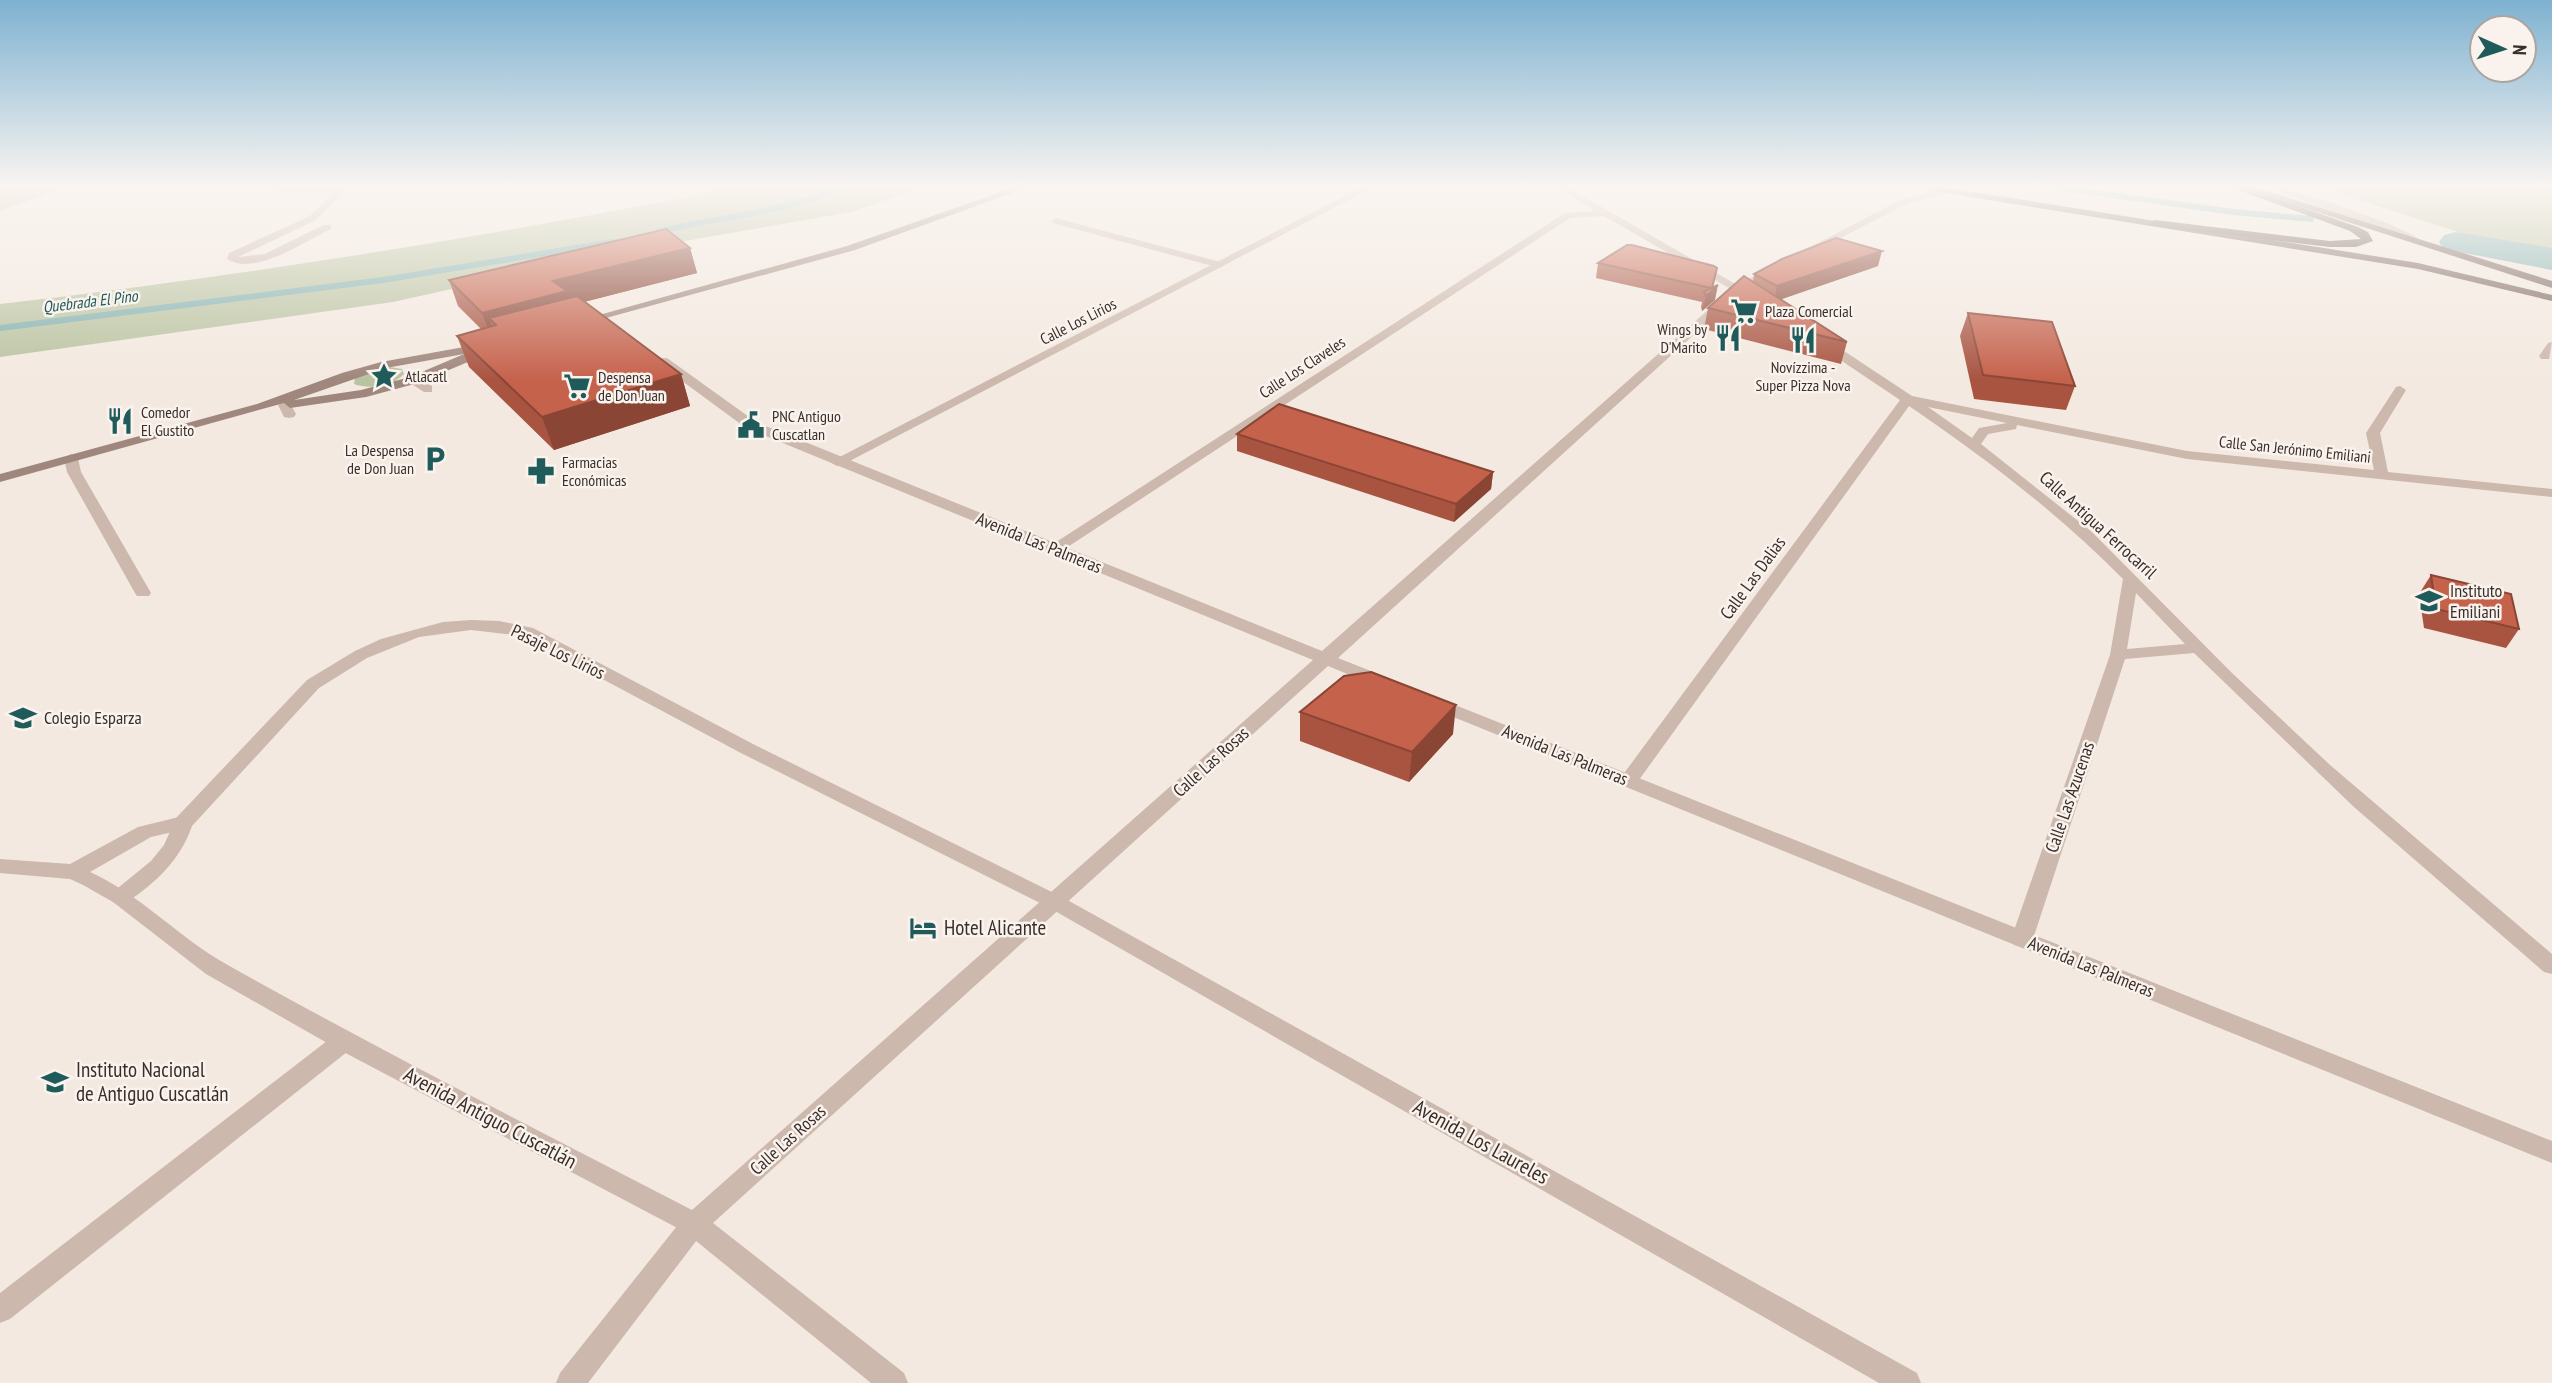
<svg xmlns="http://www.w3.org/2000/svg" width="2552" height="1383" font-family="'PT Sans Narrow',sans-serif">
<rect width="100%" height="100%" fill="#f3e9e0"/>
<g fill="#b9c3a0">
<polygon points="0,187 55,187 0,205"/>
<path d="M715,187H926L851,212L610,254L393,302L0,357V304C234,277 466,240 698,195Z"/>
<polygon points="2318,187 2552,187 2552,262"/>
<path d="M390,367L402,369L404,374C393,386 369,390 354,384L355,378L366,372Z"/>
</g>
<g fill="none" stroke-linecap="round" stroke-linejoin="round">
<g stroke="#7fb0af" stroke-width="6">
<polyline points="2054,187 2234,212 2311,219"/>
<path d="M658,232C718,216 787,213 843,187"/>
<polyline points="0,328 383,280 612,242"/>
</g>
<polygon fill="#7fb0af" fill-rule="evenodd" points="2456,232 2552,248 2552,270 2444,249 2439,242 2444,235"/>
<polyline stroke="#b8a296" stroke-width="2.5" stroke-dasharray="2 2" stroke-linecap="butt" points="1043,193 1057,187"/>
<g fill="#ccb8ac" fill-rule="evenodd">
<path d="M339,187L347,189L316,220L238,257L265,254L323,225H331V229C305,241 254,277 227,259L229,253L310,216Z"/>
<polygon points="1056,218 1224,263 1225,265 1220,268 1053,223 1051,221"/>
<polygon points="414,376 432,386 432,392 424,392 410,383 410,377"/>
<polygon points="284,401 289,402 296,414 294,417 289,418 284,417 278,405"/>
</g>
<g fill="#ccb8ac" fill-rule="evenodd">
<polygon points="53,187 66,187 0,211 0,205"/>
<polygon points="255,187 368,187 363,190 303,193 260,190"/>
<polygon points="1362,187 1374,187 842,465 837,466 830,462"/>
<polygon points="1557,187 1567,187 1758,297 1748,299 1604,216 1570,218 1060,552 1050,552 1047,549 1050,546 1565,213 1595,211"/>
<path d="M1821,341H1829L1912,396L2187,451L2374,470L2366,433L2396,387L2400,386L2406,390L2380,433L2388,472L2552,489V497L2187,459L2017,425L2016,429L1988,434L1981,444L2092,532L2232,673L2330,765L2552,954V974L2544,972L2354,807L2194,653L2125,659L2033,939L2030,945L2022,947L2014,945L2011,939L2110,655L2123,579C2058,513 1985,458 1909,406L1636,784H1622L1620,780L1622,776L1900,400L1821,347ZM1928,407L2007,423L1979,428L1972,438ZM2136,593L2185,644L2127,649Z"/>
<polygon points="2552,342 2549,359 2541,359 2539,356 2548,343"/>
<polygon points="71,454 78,458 81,472 151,593 149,596 137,596 135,593 67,472 64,458"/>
<path d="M471,620L499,621L533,628L753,744L1062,897L1917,1373L1921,1383H1879L1048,907L739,752L522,636L471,630L419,637L367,658L319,688L192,826C180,860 157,882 127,902L120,905L113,902L110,897L113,892L151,861L164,845L176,818L307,680L355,651L381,639L443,622Z"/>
<polygon points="344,1032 352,1034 356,1041 352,1048 10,1319 0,1323 0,1293 336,1034"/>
<polygon points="694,1212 703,1216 707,1224 703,1232 588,1383 556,1383 560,1373 685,1216"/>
</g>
<g fill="#ccb8ac" fill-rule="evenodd">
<polygon points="1947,187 1952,190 1950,192 1906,204 1802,258 1793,256 1900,200"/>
<path d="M2267,187C2290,186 2401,225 2419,239L2410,241Z"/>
<path d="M1773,266L1778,269L1777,271L1742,291L1338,658L1386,677L1389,681L1386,685H1374L1328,666L713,1223L904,1373L908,1383H871L685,1232L336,1048L206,974L113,902L83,885L70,879L0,873V859L70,864L138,827L183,816L190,818L193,823L190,828L151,837L90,872C141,895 178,937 226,964C379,1050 536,1129 692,1210L1313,660L746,428L659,364V358H667L756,422L1322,651L1734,287Z"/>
<polygon points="1435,697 2552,1141 2552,1163 1429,707 1426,703"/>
</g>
<g fill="#a0877d" fill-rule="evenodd">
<polygon points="1015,187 1028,187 855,250 584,324 574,322 847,246"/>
<path d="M486,343L492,347L490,350L473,353L477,356L475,359L418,383L366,397L290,408L284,403L0,482V474L257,404L342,373L381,362ZM464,354L410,377L361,390L294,400L386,368Z"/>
</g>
<g fill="#7b655c" fill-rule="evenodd">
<polygon points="1923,187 1943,187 2418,263 2552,295 2552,301 2418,269 1927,190"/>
<polygon points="2240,187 2254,187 2552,281 2552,288"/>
</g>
<polygon fill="#6a564f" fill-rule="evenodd" points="2230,187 2244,187 2358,227 2368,232 2373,241 2356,247 2330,247 2155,226 2150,223 2155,220 2330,241 2361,239 2350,231"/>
</g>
<g fill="#a95441">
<polygon points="690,248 697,273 584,302 681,374 690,406 554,450 469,367 457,336 481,329 458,306 449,280"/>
<polygon points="1598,263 1713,287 1715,300 1702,311 1701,307 1702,302 1596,278"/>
<polygon points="1878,266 1780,299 1847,342 1841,364 1704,329 1708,308 1753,282 1754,274"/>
<polygon points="1968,313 2075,386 2066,410 1974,399 1960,336"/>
<polygon points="1237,434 1493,472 1491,489 1454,522 1237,451"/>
<polygon points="2431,575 2519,629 2506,648 2424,628 2419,594"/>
<polygon points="1300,712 1453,734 1409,782 1300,741"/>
</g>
<g fill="#8a4535">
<polygon points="690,248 697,273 572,305 496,325 489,318 496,339 492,340 482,313 553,281"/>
<polygon points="1882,251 1878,266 1774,302 1777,286"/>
<polygon points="1718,285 1715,300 1702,311 1706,296"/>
<polygon points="681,374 690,406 554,450 542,417"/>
<polygon points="1493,472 1491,489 1454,522 1456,504"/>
<polygon points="1456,705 1453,734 1409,782 1412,752"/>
</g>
<g fill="#c5624c" stroke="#8a4535" stroke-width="2">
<polygon points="666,229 690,248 553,281 567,291 482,313 449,280"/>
<polygon points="1836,238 1882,251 1777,286 1754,274 1782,259"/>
<polygon points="1627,245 1632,245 1714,266 1717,268 1712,288 1718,285 1706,296 1704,292 1711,288 1598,263"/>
<polygon points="1744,276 1847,342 1708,308"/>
<polygon points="577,296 681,374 542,417 457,336 496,325 489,318"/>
<polygon points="1968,313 2052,322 2075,386 1983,375"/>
<polygon points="1279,404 1493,472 1456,504 1237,434"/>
<polygon points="2431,575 2511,594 2519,629 2436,609"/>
<polygon points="1371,672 1456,705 1412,752 1300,712 1344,676"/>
</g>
<linearGradient id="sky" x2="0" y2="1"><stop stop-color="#7eb2d1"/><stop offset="0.49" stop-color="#faf5f1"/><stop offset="1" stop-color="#faf5f1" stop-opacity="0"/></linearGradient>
<rect width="2552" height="380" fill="url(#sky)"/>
<defs>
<symbol id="supermarket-bare" viewBox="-9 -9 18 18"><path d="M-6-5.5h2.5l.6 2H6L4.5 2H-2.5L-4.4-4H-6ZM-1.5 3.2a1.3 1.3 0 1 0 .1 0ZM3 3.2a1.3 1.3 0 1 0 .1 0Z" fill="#205b5b" stroke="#faf3ed" stroke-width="2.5" paint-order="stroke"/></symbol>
<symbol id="restaurant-bare" viewBox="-9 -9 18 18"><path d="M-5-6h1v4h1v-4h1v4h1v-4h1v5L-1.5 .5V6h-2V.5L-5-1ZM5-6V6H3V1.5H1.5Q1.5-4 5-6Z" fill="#205b5b" stroke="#faf3ed" stroke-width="2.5" paint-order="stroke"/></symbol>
<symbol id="sight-bare" viewBox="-9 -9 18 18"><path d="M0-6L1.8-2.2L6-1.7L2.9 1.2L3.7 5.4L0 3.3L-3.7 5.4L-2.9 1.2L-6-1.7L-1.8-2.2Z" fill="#205b5b" stroke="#faf3ed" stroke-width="2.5" paint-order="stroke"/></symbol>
<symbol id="civic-bare" viewBox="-9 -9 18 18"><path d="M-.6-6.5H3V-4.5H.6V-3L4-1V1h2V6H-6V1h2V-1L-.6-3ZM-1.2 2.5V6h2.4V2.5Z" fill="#205b5b" stroke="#faf3ed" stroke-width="2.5" paint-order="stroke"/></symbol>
<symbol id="parking-bare" viewBox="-9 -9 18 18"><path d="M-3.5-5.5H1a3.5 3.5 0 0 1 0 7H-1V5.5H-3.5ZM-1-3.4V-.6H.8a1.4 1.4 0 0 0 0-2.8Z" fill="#205b5b" stroke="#faf3ed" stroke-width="2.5" paint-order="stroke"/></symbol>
<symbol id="pharmacy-bare" viewBox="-9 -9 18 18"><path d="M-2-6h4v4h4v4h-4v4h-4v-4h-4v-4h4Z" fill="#205b5b" stroke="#faf3ed" stroke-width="2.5" paint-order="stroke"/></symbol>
<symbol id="school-bare" viewBox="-9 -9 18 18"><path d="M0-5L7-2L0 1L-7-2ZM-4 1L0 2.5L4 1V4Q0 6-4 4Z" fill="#205b5b" stroke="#faf3ed" stroke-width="2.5" paint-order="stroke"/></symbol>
<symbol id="hotel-bare" viewBox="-9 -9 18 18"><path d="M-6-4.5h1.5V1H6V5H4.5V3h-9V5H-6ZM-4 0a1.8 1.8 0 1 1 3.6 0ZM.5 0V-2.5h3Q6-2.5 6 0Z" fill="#205b5b" stroke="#faf3ed" stroke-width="2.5" paint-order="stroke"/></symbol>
</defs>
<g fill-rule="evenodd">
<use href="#supermarket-bare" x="1725" y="292" width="38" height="38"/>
<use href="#restaurant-bare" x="1709" y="319" width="38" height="38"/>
<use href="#restaurant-bare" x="1784" y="321" width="38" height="38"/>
<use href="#sight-bare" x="365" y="357" width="38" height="38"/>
<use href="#supermarket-bare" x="558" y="367" width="38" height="38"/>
<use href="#restaurant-bare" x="101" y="402" width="38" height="38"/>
<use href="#civic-bare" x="732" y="406" width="38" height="38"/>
<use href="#parking-bare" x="416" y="440" width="38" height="38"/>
<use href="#pharmacy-bare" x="522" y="452" width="38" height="38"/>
<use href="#school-bare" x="2410" y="582" width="38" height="38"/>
<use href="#school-bare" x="4" y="699" width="38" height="38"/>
<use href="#hotel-bare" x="904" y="909" width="38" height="38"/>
<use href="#school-bare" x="36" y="1063" width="38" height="38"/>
</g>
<g text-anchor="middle" stroke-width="5" stroke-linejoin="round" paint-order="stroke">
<g font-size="16" font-style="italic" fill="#205b5b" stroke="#faf3ed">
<text transform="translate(90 301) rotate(-7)" y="6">Quebrada El Pino</text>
</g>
<g font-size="16" fill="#3a2e2b" stroke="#faf3ed" text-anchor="start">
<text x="1765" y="317">Plaza Comercial</text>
<text x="1707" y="335" text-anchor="end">Wings by<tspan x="1707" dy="18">D'Marito</tspan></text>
<text x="1803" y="373" text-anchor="middle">Novízzima -<tspan x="1803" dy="18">Super Pizza Nova</tspan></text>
<text x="405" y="382">Atlacatl</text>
<text x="598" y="383">Despensa<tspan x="598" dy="18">de Don Juan</tspan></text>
<text x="141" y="418">Comedor<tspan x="141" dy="18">El Gustito</tspan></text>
<text x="772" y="422">PNC Antiguo<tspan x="772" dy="18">Cuscatlan</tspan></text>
<text x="414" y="456" text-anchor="end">La Despensa<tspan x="414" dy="18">de Don Juan</tspan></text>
<text x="562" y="468">Farmacias<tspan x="562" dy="18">Económicas</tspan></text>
</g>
<g font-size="16" fill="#3a2e2b" stroke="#faf3ed">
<text transform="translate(1078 321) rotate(-27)" y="6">Calle Los Lirios</text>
<text transform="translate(1302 367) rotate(-33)" y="6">Calle Los Claveles</text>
<text transform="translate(2295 449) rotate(6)" y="6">Calle San Jerónimo Emiliani</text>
</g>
<g font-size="18" fill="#3a2e2b" stroke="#faf3ed">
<text transform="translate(2098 525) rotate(42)" y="6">Calle Antigua Ferrocarril</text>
<text transform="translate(1039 543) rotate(22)" y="6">Avenida Las Palmeras</text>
<text transform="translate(1753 578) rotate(-54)" y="6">Calle Las Dalias</text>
<text transform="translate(558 652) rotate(26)" y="6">Pasaje Los Lirios</text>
<text transform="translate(1565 755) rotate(22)" y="6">Avenida Las Palmeras</text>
<text transform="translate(1211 762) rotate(-42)" y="6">Calle Las Rosas</text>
<text transform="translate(2070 797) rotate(-71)" y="6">Calle Las Azucenas</text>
<text transform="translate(2091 967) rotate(22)" y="6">Avenida Las Palmeras</text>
<text transform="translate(788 1140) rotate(-42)" y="6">Calle Las Rosas</text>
</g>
<g font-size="18" fill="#3a2e2b" stroke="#faf3ed" text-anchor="start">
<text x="2450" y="597">Instituto<tspan x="2450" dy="21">Emiliani</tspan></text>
<text x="44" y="724">Colegio Esparza</text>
</g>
<g font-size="21" fill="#3a2e2b" stroke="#faf3ed" text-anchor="start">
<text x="944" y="935">Hotel Alicante</text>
<text x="76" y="1077">Instituto Nacional<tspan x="76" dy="24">de Antiguo Cuscatlán</tspan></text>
</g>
<g font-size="21" fill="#3a2e2b" stroke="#faf3ed">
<text transform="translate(490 1118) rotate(28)" y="7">Avenida Antiguo Cuscatlán</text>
<text transform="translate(1481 1142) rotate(29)" y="7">Avenida Los Laureles</text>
</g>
</g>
<g transform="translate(2503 49) rotate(93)"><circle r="33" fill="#faf3ed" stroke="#ada49f" stroke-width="2"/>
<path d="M0-5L12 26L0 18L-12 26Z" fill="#205b5b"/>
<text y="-10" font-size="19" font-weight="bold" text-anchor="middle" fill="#3a2e2b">N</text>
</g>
</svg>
